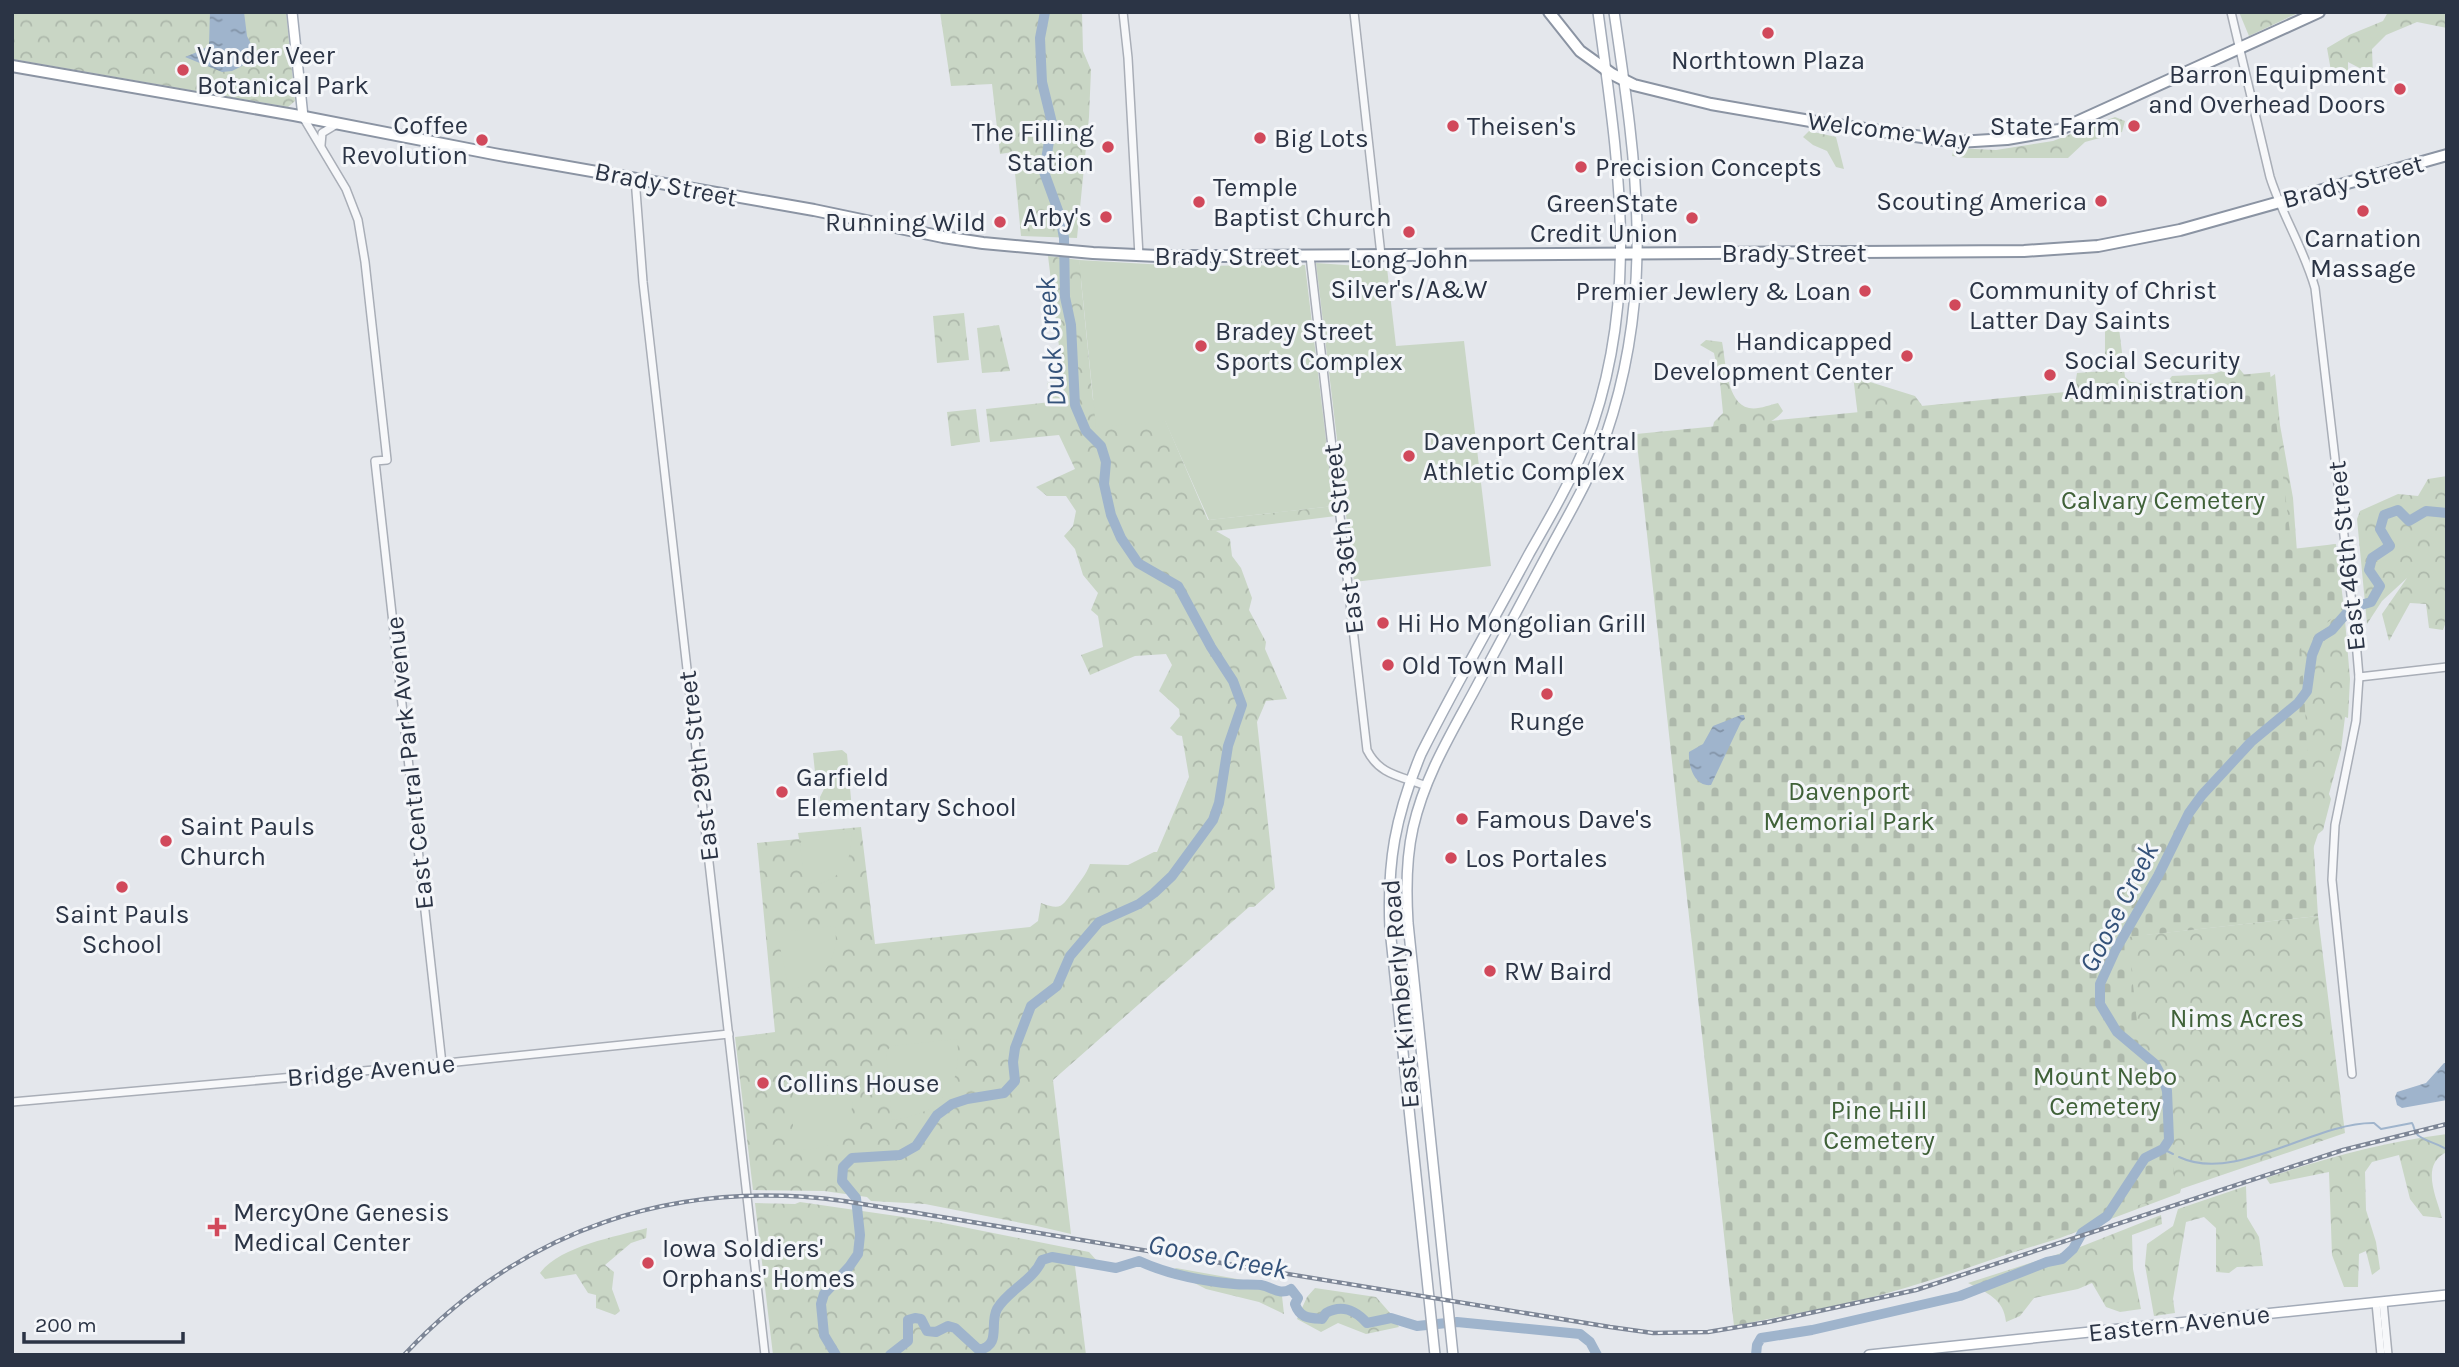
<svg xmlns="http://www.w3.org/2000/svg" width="2459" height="1367" font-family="Karla,sans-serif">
<defs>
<pattern id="forest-crowns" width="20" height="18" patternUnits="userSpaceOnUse" patternTransform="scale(1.75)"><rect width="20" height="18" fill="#c9d6c5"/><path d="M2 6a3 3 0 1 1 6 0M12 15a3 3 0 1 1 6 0" fill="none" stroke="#adb8ab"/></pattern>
<pattern id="cemetery-stones" width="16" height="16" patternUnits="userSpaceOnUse" patternTransform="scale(1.75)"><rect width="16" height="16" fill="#c9d6c5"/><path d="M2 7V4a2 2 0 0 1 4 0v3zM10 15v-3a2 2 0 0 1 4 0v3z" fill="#adb8ab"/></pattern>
<pattern id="water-ripples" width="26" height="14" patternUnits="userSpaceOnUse" patternTransform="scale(1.75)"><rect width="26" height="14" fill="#9fb4cc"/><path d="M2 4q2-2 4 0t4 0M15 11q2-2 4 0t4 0" fill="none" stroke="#8293a7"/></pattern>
</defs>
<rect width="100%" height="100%" fill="#e4e7ec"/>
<g fill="url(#forest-crowns)">
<polygon points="12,12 286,12 295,101 288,107 12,59"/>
<polygon points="940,12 1082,12 1083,51 1091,70 1089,117 1077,238 1021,236 1013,152 1000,154 992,84 951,86"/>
<polygon points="2239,12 2300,12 2249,36"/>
<polygon points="2388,12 2447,12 2447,28 2417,22 2386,35 2372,49 2373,75 2348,62 2348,73 2331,71 2327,48 2349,35 2383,21"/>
<polygon points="2115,117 2125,121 2122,132 2085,142 2068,158 1966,158 1952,156 1954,148 1996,150 2053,141"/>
<polygon points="1809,131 1836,137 1844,169 1836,167 1827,151 1813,145 1803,137"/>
<path d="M1048,256L1079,260L1082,275L1081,281L1093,400L1165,420L1208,520L1334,506L1336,516L1216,531L1230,539L1232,556L1241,568L1252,598L1249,610L1266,642L1265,649L1287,699L1266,701L1257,722L1275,888L1254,907H1249L1053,1080L1071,1234L1037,1226L925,1204L871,1201L867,1197L824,1191L753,1190L735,1037L775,1032L757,843L799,839L798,833L861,827L875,944L1030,927L1038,921L1041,903C1062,911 1062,906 1074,890C1080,881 1086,875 1090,864L1128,865L1154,852H1157L1189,777L1182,736L1177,735L1170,728L1180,716L1179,709L1159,691L1172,665L1166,654L1135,656L1090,675L1081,655L1103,647L1098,616L1091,610L1098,593L1083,575L1075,549L1064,536L1073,526L1076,511L1066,496H1047L1036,487L1075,469L1059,435L990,442L986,409L1051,402L1047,384L1062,371Z"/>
<polygon points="964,313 969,360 937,363 933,316"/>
<polygon points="2118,320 2125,377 2131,382 2164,386 2172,376 2213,374 2237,366 2248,379 2073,397 2077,373 2105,371 2105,327"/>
<polygon points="999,325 1010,371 982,373 977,328"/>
<path d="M1706,340L1722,342C1726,361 1726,403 1749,408C1758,410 1769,405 1778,403L1783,411C1769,430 1733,431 1711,435L1714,422L1723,413L1720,382L1714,353L1700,345Z"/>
<polygon points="1852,367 1870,382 1915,396 1926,411 1858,417"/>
<polygon points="2275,374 2280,425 2293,498 2297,552 2342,609 2344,608 2350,679 2348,718 2345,717 2341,750 2329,794 2331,799 2323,830 2318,834 2313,849 2312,834 2144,935 2318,916 2345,1133 2181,1189 2180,1193 2060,1238 1927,1279 2091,998 2265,381"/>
<polygon points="976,409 980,442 951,446 947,412"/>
<polygon points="2447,476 2447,619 2443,630 2429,628 2426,604 2410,603 2389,641 2382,614 2407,578 2382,601 2367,624 2357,519 2360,511 2398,494 2418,496 2428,479"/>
<path d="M2447,1134V1152C2420,1164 2436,1196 2442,1218L2423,1216L2410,1199L2399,1155L2372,1162L2365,1172L2366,1210L2376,1242L2380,1269L2372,1275L2366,1251L2359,1254L2358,1287H2344L2332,1255L2329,1172L2270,1184L2266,1178C2327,1158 2383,1142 2447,1134Z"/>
<polygon points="2246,1186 2247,1217 2259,1237 2263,1266 2237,1267 2229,1273 2216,1272 2216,1228 2204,1217 2186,1222 2173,1299 2175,1313 2154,1316 2145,1265 2147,1244 2173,1226 2178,1209"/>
<polygon points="800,1202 938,1222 1089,1252 1098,1262 1074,1258 1086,1355 773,1355 755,1203 795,1204"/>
<path d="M2161,1215L2162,1224L2132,1235L2133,1269L2141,1309L2120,1312L2106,1307L2092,1283L2078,1289L2034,1298L2020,1316L2006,1322C2004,1299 1987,1293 1968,1283L2080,1247Z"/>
<path d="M647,1228L646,1238L631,1243L605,1265L614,1272L612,1289L620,1311L615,1315L596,1308V1295L588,1293L576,1274L545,1279L540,1273C560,1246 615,1237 647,1228Z"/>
<polygon points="1176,1268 1281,1287 1284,1314 1259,1302 1206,1289 1171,1271"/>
<polygon points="1315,1288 1376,1297 1390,1313 1399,1327 1366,1334 1338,1323 1321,1332 1297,1319 1307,1297"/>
</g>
<path fill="url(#cemetery-stones)" d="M2270,372L2292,549L2336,544L2344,608L2301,646L2318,916L2128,937L2143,1079L2167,1078L2175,1191C2086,1225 1996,1261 1905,1288C1849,1305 1791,1314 1734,1326L1636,434Z"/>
<g fill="#c9d6c5">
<polygon points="1079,260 1182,266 1305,265 1334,506 1209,520 1165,421 1096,427"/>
<polygon points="1316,263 1387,268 1396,346 1464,341 1491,566 1354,582"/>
<polygon points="842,750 847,754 852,810 849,815 821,817 820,797 825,787 815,772 813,753"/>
<path d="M851,832C853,867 838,882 805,887L800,843L810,835Z"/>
<path d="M835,926C840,959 822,985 789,989L779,942L785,934L791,931Z"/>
<path d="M957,1039C963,1089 940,1114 892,1120L886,1052L891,1046Z"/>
<path d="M797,1087H854C852,1130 841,1153 793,1149V1090Z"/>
</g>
<g fill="url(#water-ripples)">
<polygon points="210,12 244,12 247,36 254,50 253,54 242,66 232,71 222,72 185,57 202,50 209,45"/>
<path d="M1741,715H1744L1745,719L1741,722L1711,785C1694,787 1688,765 1689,752L1703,744L1713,726Z"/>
<polygon points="2444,1063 2447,1063 2447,1100 2402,1108 2397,1105 2395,1097 2397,1092 2426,1083"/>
</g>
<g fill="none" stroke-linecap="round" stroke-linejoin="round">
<g stroke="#9fb4cc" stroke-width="2">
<polyline points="2163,1149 2173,1154"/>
<path d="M2179,1157C2236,1184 2314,1122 2374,1123L2381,1129L2412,1123C2414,1126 2414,1130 2416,1133C2421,1141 2439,1143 2447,1150"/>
</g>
<g stroke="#9fb4cc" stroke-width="10">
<polyline points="836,1355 824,1335 821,1304 824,1294 849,1267 858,1254 860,1235 856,1198 842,1181 843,1167 852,1158 900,1155 916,1146 937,1115 952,1104 967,1099 1004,1093 1015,1081 1013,1062 1015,1048 1031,1006 1057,986 1070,956 1099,922 1139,904 1154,893 1172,876 1213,820 1219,803 1228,746 1242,705 1233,681 1211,647 1178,586 1138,563 1121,538 1111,515 1104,484 1106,462 1101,446 1086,431 1075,405 1071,325 1065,297 1064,238 1060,216 1044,172 1052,123 1042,82 1041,61 1040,38 1045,12"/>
<path d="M890,1355L908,1341V1320L915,1318L921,1319L927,1331L936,1332L948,1326L955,1328L979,1350C1002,1345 989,1324 997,1309C1008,1290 1033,1281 1042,1260L1052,1257L1116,1268L1139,1261C1167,1274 1202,1281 1234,1284C1243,1285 1252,1284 1261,1285C1273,1287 1279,1296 1291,1289L1298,1298L1295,1304C1300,1318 1308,1318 1322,1319L1326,1313C1342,1304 1355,1310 1367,1323L1391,1318L1417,1326L1457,1322L1580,1334L1590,1342L1597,1355"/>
<polyline points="1756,1355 1757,1345 1761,1338 1812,1330 1960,1296 2047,1262 2062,1259 2073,1249 2082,1233 2107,1216 2145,1158 2163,1149 2169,1140 2167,1091 2164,1081 2155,1064 2117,1032 2100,1004 2100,984 2115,951 2158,876 2189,813 2202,795 2251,742 2298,703 2307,691 2312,655 2319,638 2332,630 2351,608 2371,602 2380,586 2369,570 2372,558 2390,546 2380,529 2384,515 2398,510 2409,521 2426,511 2447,513"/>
</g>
<defs>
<g id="minor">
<polyline points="1123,12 1128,58 1139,256"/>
<polyline points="1354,12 1381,255"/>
<path d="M2231,12L2270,177C2282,215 2304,249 2315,288L2355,629L2359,677L2356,721L2335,825L2332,880L2352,1074"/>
<polyline points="303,117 346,189 358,220 365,262 387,460 375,461 442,1064"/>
<polyline points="321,145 322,133 337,124"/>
<polyline points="635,178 643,282 765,1355"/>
<path d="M1310,256L1367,750C1380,776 1402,776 1426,786"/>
<polyline points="2359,677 2447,667"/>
<polyline points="12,1102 408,1067 729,1034"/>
<polyline points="2383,1302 2388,1355"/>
<polyline points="2376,1303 2381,1355"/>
</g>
<g id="major">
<polyline points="292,12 303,117"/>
<path d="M1435,1355L1390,929C1387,862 1395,817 1421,754C1455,686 1493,621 1529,554C1549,519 1570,483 1585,446C1642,300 1618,162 1598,12"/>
<path d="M1453,1355L1408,923C1406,891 1406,859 1413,828C1424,779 1449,737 1473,693C1499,645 1524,597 1550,549C1570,512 1592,475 1606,435C1656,289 1636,161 1614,12"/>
<polyline points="1869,1355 2447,1295"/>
</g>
<g id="highway">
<polyline points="1549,12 1580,51 1612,74 1634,85 1711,104 1822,123 1958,142 2007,139 2059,130 2319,12"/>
<polyline points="12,66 294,115 494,154 814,210 943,237 983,243 1093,253 1158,256 1245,256 2024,251 2098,246 2180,230 2447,155"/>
</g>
</defs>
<use href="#minor" stroke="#a9aeb7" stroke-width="10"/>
<use href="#major" stroke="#a3abb8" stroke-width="12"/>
<use href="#highway" stroke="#8b94a3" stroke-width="14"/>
<use href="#minor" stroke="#f7f8fa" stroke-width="7"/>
<use href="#major" stroke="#fff" stroke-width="9"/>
<use href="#highway" stroke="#fff" stroke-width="10"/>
<defs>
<path id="rail" d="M404,1355C522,1229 674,1178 844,1201L1610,1327L1653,1333L1708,1332L1768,1322L1916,1290L2343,1150L2447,1124"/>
</defs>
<use href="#rail" stroke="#7d8696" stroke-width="4.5"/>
<use href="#rail" stroke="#f4f6f9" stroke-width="2" stroke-dasharray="5" stroke-linecap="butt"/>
</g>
<g fill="#d1495b" stroke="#f4f6f9" stroke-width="2.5">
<circle cx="1768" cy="33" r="7"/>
<circle cx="183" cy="70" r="7"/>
<circle cx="2400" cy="89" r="7"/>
<circle cx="1453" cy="126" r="7"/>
<circle cx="2134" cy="126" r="7"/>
<circle cx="1260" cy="138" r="7"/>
<circle cx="482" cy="140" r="7"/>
<circle cx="1108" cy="147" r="7"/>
<circle cx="1581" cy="167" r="7"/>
<circle cx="2101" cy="201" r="7"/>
<circle cx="1199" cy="202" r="7"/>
<circle cx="2363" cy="211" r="7"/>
<circle cx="1106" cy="217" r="7"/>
<circle cx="1692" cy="218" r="7"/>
<circle cx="1000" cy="222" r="7"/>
<circle cx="1409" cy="232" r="7"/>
<circle cx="1865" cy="291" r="7"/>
<circle cx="1955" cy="305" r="7"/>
<circle cx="1201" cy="346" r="7"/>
<circle cx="1907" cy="356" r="7"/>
<circle cx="2050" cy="375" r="7"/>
<circle cx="1409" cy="456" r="7"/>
<circle cx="1383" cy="623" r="7"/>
<circle cx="1388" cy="665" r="7"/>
<circle cx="1547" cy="694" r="7"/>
<circle cx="782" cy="792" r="7"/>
<circle cx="1462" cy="819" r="7"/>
<circle cx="166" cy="841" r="7"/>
<circle cx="1451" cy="858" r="7"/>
<circle cx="122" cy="887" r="7"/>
<circle cx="1490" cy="971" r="7"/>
<circle cx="763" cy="1083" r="7"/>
<path d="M213.5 1216.5h7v7h7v7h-7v7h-7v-7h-7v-7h7z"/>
<circle cx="648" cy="1263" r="7"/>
</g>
<g text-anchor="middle" stroke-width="6" stroke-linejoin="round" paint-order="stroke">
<g font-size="26" fill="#2b3445" stroke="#f4f6f9" text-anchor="start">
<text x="197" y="64">Vander Veer<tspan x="197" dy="30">Botanical Park</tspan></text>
<text x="1768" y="69" text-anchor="middle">Northtown Plaza</text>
<text x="2386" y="83" text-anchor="end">Barron Equipment<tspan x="2386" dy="30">and Overhead Doors</tspan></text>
<text x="468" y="134" text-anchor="end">Coffee<tspan x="468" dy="30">Revolution</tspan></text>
<text x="1467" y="135">Theisen's</text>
<text x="2120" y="135" text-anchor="end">State Farm</text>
<text x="1094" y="141" text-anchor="end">The Filling<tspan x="1094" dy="30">Station</tspan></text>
<text x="1274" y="147">Big Lots</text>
<text x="1595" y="176">Precision Concepts</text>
<text x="1213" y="196">Temple<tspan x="1213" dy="30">Baptist Church</tspan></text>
<text x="2087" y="210" text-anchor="end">Scouting America</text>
<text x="1678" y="212" text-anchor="end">GreenState<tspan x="1678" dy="30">Credit Union</tspan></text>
<text x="1092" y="226" text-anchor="end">Arby's</text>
<text x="986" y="231" text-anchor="end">Running Wild</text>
<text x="2363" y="247" text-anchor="middle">Carnation<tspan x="2363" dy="30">Massage</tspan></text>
<text x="1409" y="268" text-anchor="middle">Long John<tspan x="1409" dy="30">Silver's/A&amp;W</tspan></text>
<text x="1969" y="299">Community of Christ<tspan x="1969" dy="30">Latter Day Saints</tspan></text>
<text x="1851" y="300" text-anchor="end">Premier Jewlery &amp; Loan</text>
<text x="1215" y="340">Bradey Street<tspan x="1215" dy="30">Sports Complex</tspan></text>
<text x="1893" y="350" text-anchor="end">Handicapped<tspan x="1893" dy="30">Development Center</tspan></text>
<text x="2064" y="369">Social Security<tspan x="2064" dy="30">Administration</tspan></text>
<text x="1423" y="450">Davenport Central<tspan x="1423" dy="30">Athletic Complex</tspan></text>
<text x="1397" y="632">Hi Ho Mongolian Grill</text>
<text x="1402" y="674">Old Town Mall</text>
<text x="1547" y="730" text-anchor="middle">Runge</text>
<text x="796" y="786">Garfield<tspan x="796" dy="30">Elementary School</tspan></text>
<text x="1476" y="828">Famous Dave's</text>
<text x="180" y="835">Saint Pauls<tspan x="180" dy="30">Church</tspan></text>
<text x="1465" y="867">Los Portales</text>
<text x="122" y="923" text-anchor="middle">Saint Pauls<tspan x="122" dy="30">School</tspan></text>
<text x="1504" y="980">RW Baird</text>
<text x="777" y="1092">Collins House</text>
<text x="233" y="1221">MercyOne Genesis<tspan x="233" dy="30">Medical Center</tspan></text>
<text x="662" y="1257">Iowa Soldiers'<tspan x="662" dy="30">Orphans' Homes</tspan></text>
</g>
<g font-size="26" fill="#2b3445" stroke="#f4f6f9">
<text transform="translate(1889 130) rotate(7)" y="9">Welcome Way</text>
<text transform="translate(2353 181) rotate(-15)" y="9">Brady Street</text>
<text transform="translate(666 184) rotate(11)" y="9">Brady Street</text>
<text x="1794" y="262">Brady Street</text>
<text x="1227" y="265">Brady Street</text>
<text transform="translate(1343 539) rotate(-97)" y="9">East 36th Street</text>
<text transform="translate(2346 556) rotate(-96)" y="9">East 46th Street</text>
<text transform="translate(409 763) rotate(-96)" y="9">East Central Park Avenue</text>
<text transform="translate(698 766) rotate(-97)" y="9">East 29th Street</text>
<text transform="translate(1400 994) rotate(-95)" y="9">East Kimberly Road</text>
<text transform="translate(371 1070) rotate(-5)" y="9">Bridge Avenue</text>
<text transform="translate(2179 1323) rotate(-6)" y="9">Eastern Avenue</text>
</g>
<g font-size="26" fill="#3f6138" stroke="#f4f6f9">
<text x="2163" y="509">Calvary Cemetery</text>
<text x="1849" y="800">Davenport<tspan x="1849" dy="30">Memorial Park</tspan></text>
<text x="2237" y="1027">Nims Acres</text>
<text x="2105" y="1085">Mount Nebo<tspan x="2105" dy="30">Cemetery</tspan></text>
<text x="1879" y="1119">Pine Hill<tspan x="1879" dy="30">Cemetery</tspan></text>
</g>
<g font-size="28" font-style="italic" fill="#34527a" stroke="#f4f6f9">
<text transform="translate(1050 342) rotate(-95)" y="10">Duck Creek</text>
<text transform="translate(2118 907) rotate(-63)" y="10">Goose Creek</text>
<text transform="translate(1218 1256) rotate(11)" y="10">Goose Creek</text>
</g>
</g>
<rect width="2459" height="1367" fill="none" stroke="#2b3445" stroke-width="28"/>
<path d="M24 1332v10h159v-10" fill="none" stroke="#2b3445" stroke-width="3.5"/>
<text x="35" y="1332" font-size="21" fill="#2b3445" stroke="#f4f6f9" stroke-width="5" paint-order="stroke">200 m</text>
</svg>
